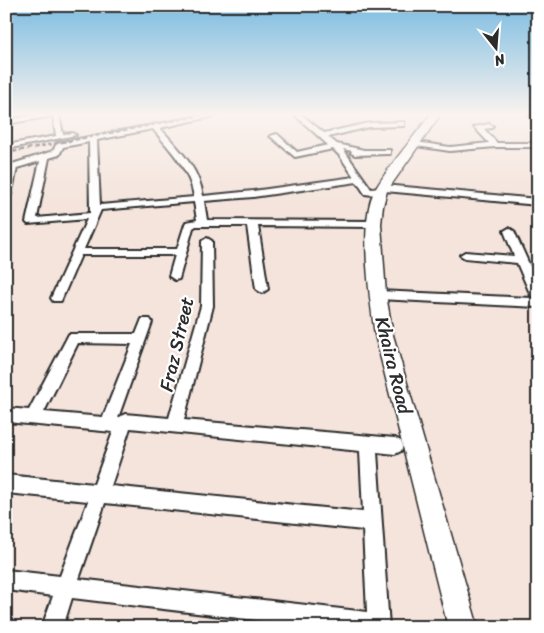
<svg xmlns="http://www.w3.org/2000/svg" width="544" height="633" font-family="Sriracha,sans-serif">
<rect width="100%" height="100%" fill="#f4e4dc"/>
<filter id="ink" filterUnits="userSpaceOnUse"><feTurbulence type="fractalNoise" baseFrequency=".02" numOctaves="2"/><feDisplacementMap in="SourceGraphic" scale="10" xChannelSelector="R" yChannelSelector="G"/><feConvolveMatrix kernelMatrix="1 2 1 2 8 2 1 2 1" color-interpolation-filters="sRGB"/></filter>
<g filter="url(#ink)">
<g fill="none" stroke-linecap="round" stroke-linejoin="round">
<defs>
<g id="street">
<polygon points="36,115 59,115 63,134 72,133 76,135 6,149 6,145 56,136 53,116 6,124 6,120"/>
<path d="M204,115H219L160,128C178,148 199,168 203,196L253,191L354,177L340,156L333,149L295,157L270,136L277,134L297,152L328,145L295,115H302L324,133L369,123L404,122V126H401L369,127L328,137L337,144L364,150H390V154H387L355,155L351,153L352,151L343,149L371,189L379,188L383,185L538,199V205L385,191C382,195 371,195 365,194L357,182L253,197L204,201L207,220L374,221L379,224L374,227L258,226L268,289L262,293L256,289L247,226H196L193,228L179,279L175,280L169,276L175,255H81L61,301H53L51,298L87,219L28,224L26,222L40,161L17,168L11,195L6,198V166L53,151L57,143ZM153,129C170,150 190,169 194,197L100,205L97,140ZM89,142L90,213L37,218L49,158L59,155L63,147ZM194,202L197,220L186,222L185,224L177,249H84L101,210Z"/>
<polygon points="528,115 538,115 538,117"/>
<polygon points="489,124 493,126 492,128 484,129 497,143 538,143 538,147 495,147 450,151 416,146 412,144 416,142 450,147 489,143 474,127"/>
<polygon points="509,228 514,231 538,284 538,307 378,299 372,295 378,291 532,298 517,263 465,258 460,255 465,252 514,256 504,231"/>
<path d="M207,238L212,241L213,306L184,420L395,438L401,441L403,446L401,451L395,454L377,452L389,627H313L72,598L63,627H42L53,596L6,590V570L60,576L88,501L6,493V475L94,484L113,432L6,422V408L29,410L69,334H136L142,319H150L152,322L118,418L125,414L169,418L201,306L202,241ZM78,343L132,344L103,417L44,412ZM130,428L360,451L363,512L111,486ZM105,503L363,530L367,612L79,579Z"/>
</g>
<path id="secondary" d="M430,115H440L387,191L383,206L381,224L386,295L393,335L478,627H448L375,335C370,300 358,220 375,190C390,164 412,140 430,115Z"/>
</defs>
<use href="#street" stroke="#2b2b2b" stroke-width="4"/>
<use href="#secondary" stroke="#2b2b2b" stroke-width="3"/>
<use href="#street" fill="#fff" fill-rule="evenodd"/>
<use href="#secondary" fill="#fff" fill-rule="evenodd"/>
<polyline stroke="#2b2b2b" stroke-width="2.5" stroke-dasharray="4.5 2.5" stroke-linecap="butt" points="6,153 202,115"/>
</g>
</g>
<linearGradient id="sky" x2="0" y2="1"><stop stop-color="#7bbce1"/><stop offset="0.56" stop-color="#faf3ef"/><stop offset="1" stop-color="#faf3ef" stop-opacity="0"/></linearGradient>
<rect width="544" height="204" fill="url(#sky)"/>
<g text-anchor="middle" stroke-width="4.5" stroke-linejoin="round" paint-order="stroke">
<g font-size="19" fill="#2b2b2b" stroke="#fff">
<text transform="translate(176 344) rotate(-77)" y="7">Fraz Street</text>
<text transform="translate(394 365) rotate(76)" y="7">Khaira Road</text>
</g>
</g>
<rect width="544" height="633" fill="none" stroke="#fff" stroke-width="25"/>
<rect x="12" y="12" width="519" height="608" fill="none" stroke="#2b2b2b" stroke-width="2" filter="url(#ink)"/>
<g transform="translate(496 48) rotate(163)" stroke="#ffffff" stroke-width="4" paint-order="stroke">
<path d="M0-4L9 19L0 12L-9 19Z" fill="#2b2b2b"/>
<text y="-8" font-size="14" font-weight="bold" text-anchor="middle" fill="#2b2b2b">N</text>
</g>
</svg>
